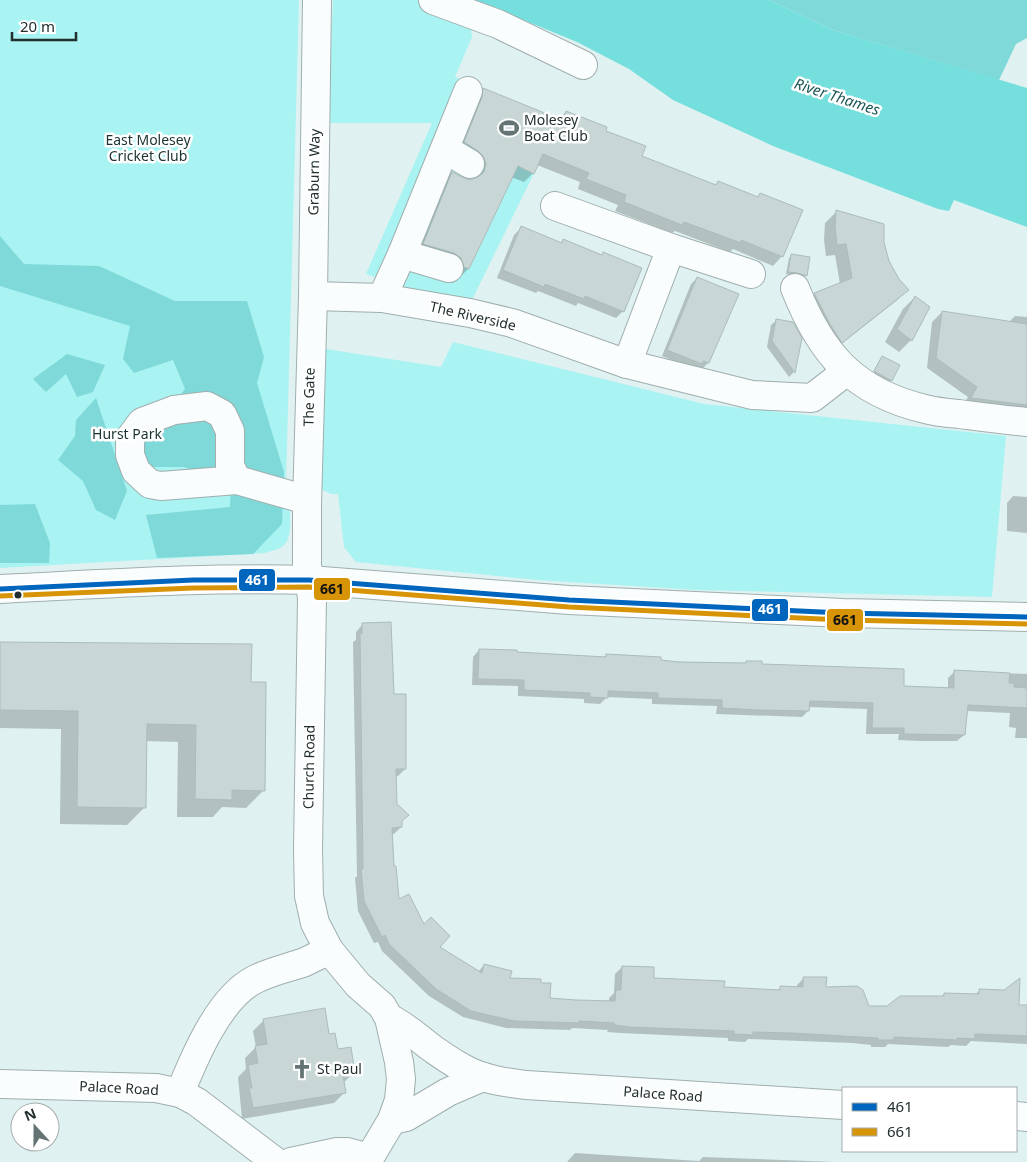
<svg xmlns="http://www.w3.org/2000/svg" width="1027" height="1162" font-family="'Noto Sans',sans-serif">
<rect width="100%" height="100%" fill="#dff1f1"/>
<g fill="#a9f3f2">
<path d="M0,0H299L286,482C288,497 295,532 285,544C280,550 271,551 264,553L0,568Z"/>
<polygon points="333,0 416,0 470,19 472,37 455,77 560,120 472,300 404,287 366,274 432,123 328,123"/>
<polygon points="453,342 704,404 1006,436 992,597 696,590 537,580 356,562 344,547 338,494 331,494 321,489 326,349 441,367"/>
</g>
<g fill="#7ed9d8">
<polygon points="769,0 1027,0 1027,38 1016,44 999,80 833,30"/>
<polygon points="0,236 24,264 99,266 175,301 247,301 264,357 257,383 284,472 282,524 253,554 157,558 146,515 230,507 231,484 184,467 149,467 126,432 160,422 185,389 173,360 134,373 123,359 130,326 0,286"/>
<polygon points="67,354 105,365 93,392 77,397 66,374 46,392 33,379"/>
<polygon points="96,398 127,491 115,520 96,510 83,481 58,460 75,436 76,420"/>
<polygon points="35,504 50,543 49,563 0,563 0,505"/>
</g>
<polygon fill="#75dfde" points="474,0 769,0 833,30 1027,88 1027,227 954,200 949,211 938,209 773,146 673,100 629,69 577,42"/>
<g fill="#0003">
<polygon points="483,89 558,120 566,112 604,131 640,156 714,186 718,182 757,197 760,194 782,256 773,266 733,249 730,252 675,231 672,233 615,211 618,205 578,189 580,182 537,165 533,173 524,182 511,177 468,269 459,278 455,276 415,253 443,182 452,173 470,181 476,179 477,174 456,152 474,98"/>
<polygon points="837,211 883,243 887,262 898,280 907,290 896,301 830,353 804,306 815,294 840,284 835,255 826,256 824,240 825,223"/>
<polygon points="521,228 561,243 563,241 601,256 623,311 616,318 578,303 576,306 538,291 536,293 497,278 514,235"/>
<polygon points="792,255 806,275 803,278 794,275 786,274 789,258"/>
<polygon points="697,278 737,294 708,363 702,369 697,367 695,370 662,356 691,284"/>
<polygon points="915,297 911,340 899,352 885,342 903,309"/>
<polygon points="942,312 1009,322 1015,316 1027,317 1027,415 962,407 968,397 927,368 932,322"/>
<polygon points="777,320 800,338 793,373 789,377 767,347 771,325"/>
<polygon points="880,360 891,380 888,383 872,374"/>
<polygon points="1013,496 1027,497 1027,533 1007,531 1007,503"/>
<polygon points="363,624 392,695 405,769 398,776 395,776 395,805 401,827 394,834 391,834 393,868 398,901 424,926 438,947 478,972 484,965 508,979 540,984 549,999 609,1002 609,998 614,993 615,974 622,967 652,979 723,988 777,991 780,988 797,988 797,985 804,978 868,1007 888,1007 940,998 944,994 975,995 980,990 1018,1006 1027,1006 1027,1044 971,1041 966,1046 951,1045 948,1047 888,1044 885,1047 871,1047 871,1045 852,1043 748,1039 745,1042 728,1041 728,1038 621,1033 607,1032 608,1030 572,1028 570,1030 506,1028 463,1017 429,996 382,951 378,942 374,943 358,911 355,878 357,876 353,642 356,640 356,632"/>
<polygon points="0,643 250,683 264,790 246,808 222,807 213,817 177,817 178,742 146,741 145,807 127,825 60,824 61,729 0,728"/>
<polygon points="479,650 603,658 606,655 659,661 744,664 746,662 902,687 948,689 948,678 955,671 1027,674 1027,738 1015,738 1016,728 1009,727 1010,713 966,711 964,735 957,741 920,741 898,740 899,734 866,734 867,709 808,707 808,711 802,717 716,714 717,706 652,704 652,699 607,697 600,704 584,703 584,699 518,696 518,686 472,685 473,657"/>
<polygon points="264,1020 337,1051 354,1073 343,1083 345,1092 334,1103 242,1119 238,1077 246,1069 245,1058 256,1047 253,1031"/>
<polygon points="575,1153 699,1161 703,1157 836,1162 567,1162"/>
</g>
<g fill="#c8d6d6" stroke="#acbbbb">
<polygon points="483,88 562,120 566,111 607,127 606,131 646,146 642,156 716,185 718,181 758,197 760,193 803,210 783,257 741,240 741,243 684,222 682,225 624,202 626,195 586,179 589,173 543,154 534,174 518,166 469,269 464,267 461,258 454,253 423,244 452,172 462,177 470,180 478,177 484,172 486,164 483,156 478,151 464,142 482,97"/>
<polygon points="836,210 884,224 884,242 889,261 899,279 909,290 842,343 830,324 814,293 852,278 846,244 837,245 835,227"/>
<polygon points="521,226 562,243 563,239 602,255 603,252 642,268 624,312 585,296 584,299 545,284 544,287 503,270"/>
<polygon points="791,254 810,257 807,276 797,273 788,272"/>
<polygon points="697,277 739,294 709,363 703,361 702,364 667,350"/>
<polygon points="915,296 930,307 912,341 897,329"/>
<polygon points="942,311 1027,324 1027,405 971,398 977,387 936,358"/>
<polygon points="776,319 793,322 802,338 795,373 772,341"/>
<polygon points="882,356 900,365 892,381 874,371"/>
<polygon points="391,622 394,694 406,694 406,769 396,769 397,804 409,815 402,821 402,827 392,828 394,866 396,866 399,899 409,894 424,924 431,917 450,936 440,947 482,973 484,964 512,971 510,978 541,979 541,983 551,983 550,998 576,1000 615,1001 616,990 621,990 622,966 654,967 654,978 725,981 724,987 780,990 780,986 803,987 803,977 827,977 826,987 857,986 863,990 869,1006 887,1006 900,996 944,996 944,993 979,994 979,989 1004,990 1020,978 1019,1005 1027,1005 1027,1036 975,1034 975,1039 957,1038 957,1040 894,1037 894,1040 878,1040 878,1038 859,1037 791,1033 753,1032 753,1035 734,1034 734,1031 629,1027 614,1025 614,1023 579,1021 579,1023 514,1021 471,1011 436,989 389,944 385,935 382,937 364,901 361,869 363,869 360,633 362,634 362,623"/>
<polygon points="0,642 252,644 251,682 266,682 265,791 232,790 232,800 195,799 196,725 147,724 146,808 77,807 78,711 0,710"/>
<polygon points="479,649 517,650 517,652 606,657 606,654 661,657 661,660 679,662 746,663 746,661 762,661 762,664 904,669 904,686 954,688 954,670 1010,673 1009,683 1014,683 1014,687 1027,688 1027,708 968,705 965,735 904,734 904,728 872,728 873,703 810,701 809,711 757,710 722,708 722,700 658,698 658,693 608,691 608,698 590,697 590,693 524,690 524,680 478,679"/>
<polygon points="325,1008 329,1034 335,1033 338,1049 351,1047 355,1073 343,1075 346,1093 253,1108 249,1088 252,1088 248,1065 258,1063 255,1046 267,1044 263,1019"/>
</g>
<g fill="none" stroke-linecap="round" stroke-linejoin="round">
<defs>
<g id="minor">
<polyline points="317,0 313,296 307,504 307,565 312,598 308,850 309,896 315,923 329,950 358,985 382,1006 389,1018 399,1062 401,1079 399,1100 392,1120 367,1162"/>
<polyline points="433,0 498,24 583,65"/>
<polyline points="445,149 470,164"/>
<polyline points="555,206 671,248 627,364"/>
<polyline points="671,248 751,274"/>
<polyline points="402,254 468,91"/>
<path d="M795,288C821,354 854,392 925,409C936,412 948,413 959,414C982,417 1004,420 1027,422"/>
<polyline points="313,296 382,298 470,313 512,323 627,364 752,395 812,398 847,371"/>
<polyline points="382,298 402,254 449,268"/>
<polyline points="237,480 230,466 230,431 222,414 207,406 174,410 142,422 130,438 130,455 136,471 150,484 161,486 237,480 307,500"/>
<path d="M389,1018C406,1026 418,1038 433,1049C449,1060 466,1072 484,1077C498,1082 512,1083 526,1085L843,1105"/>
<polyline points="0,1084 156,1088 180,1093 197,1102 276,1162"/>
<path d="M180,1093C194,1058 219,998 254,980C271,971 288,968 305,962C313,958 321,954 329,950"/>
<polyline points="1016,1116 1027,1117"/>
<polyline points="392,1120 406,1117 448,1092 483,1077"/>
<polyline points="291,1162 337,1152 347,1152 369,1158"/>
</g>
<path id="major" d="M0,589C103,584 206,577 309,580L569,600L843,613L1027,617"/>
</defs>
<use href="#minor" stroke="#a0aeae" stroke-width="30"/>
<use href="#major" stroke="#a0aeae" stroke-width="30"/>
<use href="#minor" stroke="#fafdfd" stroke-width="28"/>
<use href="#major" stroke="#fafdfd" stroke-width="28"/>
<defs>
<polyline id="bus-1" points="0,589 193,580 309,580 569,600 843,613 1027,617"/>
<polyline id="bus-2" points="0,596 193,588 309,587 569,607 843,620 1027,624"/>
</defs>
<use href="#bus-1" stroke="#fff" stroke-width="9"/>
<use href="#bus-2" stroke="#fff" stroke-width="9"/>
<use href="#bus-1" stroke="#0065bd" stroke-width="5"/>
<use href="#bus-2" stroke="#d79407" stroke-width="5"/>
</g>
<defs>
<symbol id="stadium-bare" viewBox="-9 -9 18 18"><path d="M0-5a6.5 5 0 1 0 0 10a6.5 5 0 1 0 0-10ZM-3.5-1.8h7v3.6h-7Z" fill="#647373" stroke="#fff" stroke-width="2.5" paint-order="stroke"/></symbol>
<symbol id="church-bare" viewBox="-9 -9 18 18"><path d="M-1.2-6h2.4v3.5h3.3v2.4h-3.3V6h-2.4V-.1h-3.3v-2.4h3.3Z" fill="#647373" stroke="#fff" stroke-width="2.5" paint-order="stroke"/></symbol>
</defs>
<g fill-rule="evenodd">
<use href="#stadium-bare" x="495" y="114" width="28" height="28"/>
<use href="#church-bare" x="288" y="1055" width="28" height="28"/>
</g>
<circle fill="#222f2f" stroke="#fff" stroke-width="2" cx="18" cy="595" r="4.5"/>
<g text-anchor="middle" stroke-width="5" stroke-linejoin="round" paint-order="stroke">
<g font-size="14" fill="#222f2f" stroke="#fff" text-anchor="start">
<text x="524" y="125">Molesey<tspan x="524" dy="16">Boat Club</tspan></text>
<text x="317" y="1074">St Paul</text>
</g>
<g font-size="14" fill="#1b3332" stroke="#fff">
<text x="148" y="145">East Molesey<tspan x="148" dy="16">Cricket Club</tspan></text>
<text x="127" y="439">Hurst Park</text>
</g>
<g font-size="14" fill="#222f2f" stroke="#fff">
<text transform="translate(314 172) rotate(-89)" y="5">Graburn Way</text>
<text transform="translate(473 316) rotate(13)" y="5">The Riverside</text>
<text transform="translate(309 397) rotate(-89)" y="5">The Gate</text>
<text transform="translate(309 767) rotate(-89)" y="5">Church Road</text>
<text transform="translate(119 1088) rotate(3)" y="5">Palace Road</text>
<text transform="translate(663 1094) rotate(4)" y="5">Palace Road</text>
</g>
<g font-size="15" font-style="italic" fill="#1a5655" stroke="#fff">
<text transform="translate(837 97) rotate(18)" y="5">River Thames</text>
</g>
</g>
<g stroke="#fff" stroke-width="2">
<rect x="238" y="568" width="38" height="24" rx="5" fill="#0065bd"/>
<rect x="313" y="577" width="38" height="24" rx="5" fill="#d79407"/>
<rect x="751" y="598" width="38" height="24" rx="5" fill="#0065bd"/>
<rect x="826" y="608" width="38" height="24" rx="5" fill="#d79407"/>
</g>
<g font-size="14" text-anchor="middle" font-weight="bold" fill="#fff">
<text x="257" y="585">461</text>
<text x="770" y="614">461</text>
</g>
<g font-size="14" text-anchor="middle" font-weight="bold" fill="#111">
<text x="332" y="594">661</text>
<text x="845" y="625">661</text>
</g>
<rect x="842" y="1087" width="175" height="65" fill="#ffffff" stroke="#a7acac"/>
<rect x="852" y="1103" width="25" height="8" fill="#0065bd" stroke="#a7acac"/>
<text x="887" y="1112" font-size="15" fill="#222f2f">461</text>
<rect x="852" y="1128" width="25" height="8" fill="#d79407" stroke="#a7acac"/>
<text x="887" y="1137" font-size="15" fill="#222f2f">661</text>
<g transform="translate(35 1127) rotate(339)"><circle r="24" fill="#ffffff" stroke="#a7acac"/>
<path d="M0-4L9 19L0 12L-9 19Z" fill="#647373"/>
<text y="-8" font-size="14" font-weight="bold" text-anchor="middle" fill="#222f2f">N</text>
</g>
<path d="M12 32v8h64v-8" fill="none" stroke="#222f2f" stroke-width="2.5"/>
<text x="20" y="32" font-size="15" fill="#222f2f" stroke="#ffffff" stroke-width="4" paint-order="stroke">20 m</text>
</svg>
